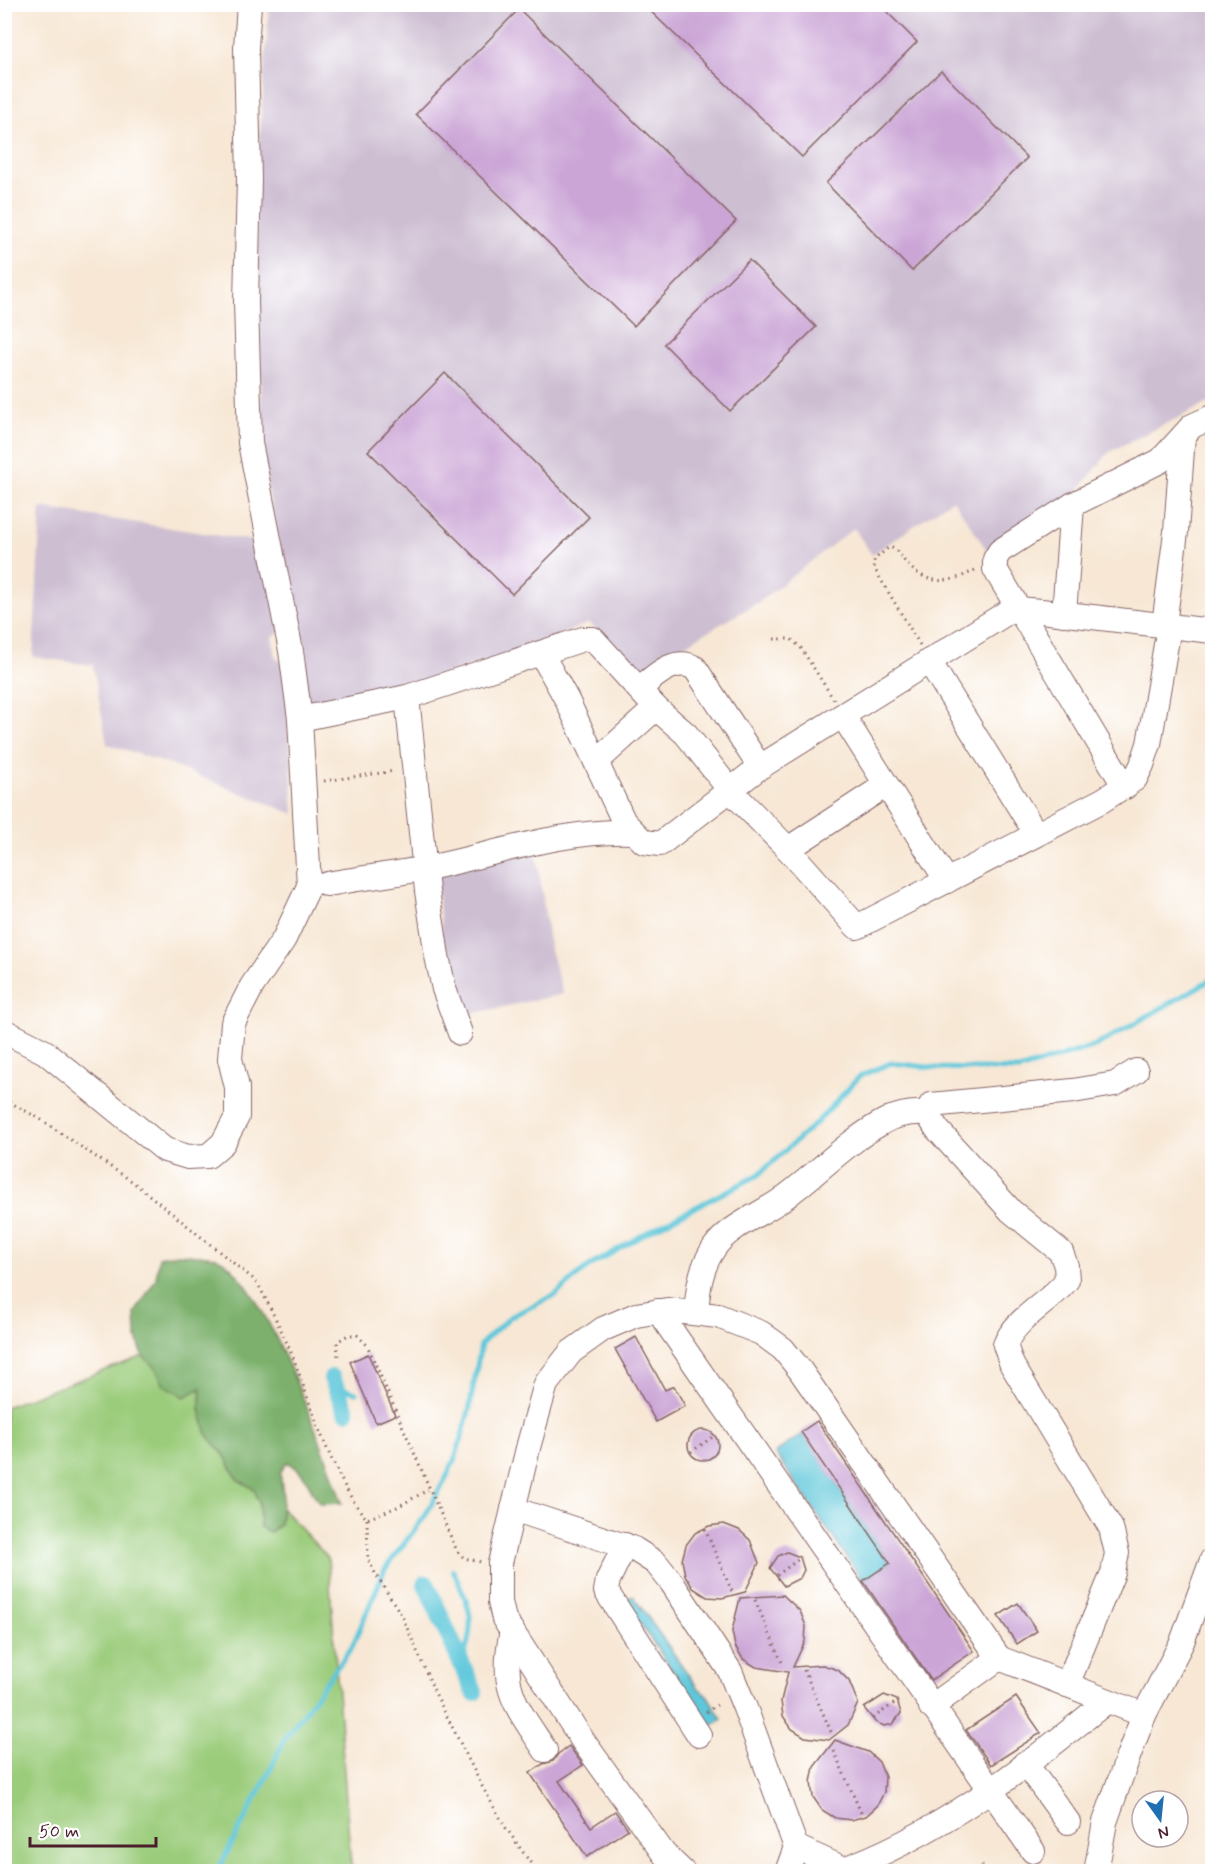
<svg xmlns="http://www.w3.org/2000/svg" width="1217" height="1876" font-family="Mynerve,sans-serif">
<rect width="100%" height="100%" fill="#fff"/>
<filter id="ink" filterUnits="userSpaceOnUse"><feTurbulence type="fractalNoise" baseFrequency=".0167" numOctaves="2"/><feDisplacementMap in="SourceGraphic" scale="12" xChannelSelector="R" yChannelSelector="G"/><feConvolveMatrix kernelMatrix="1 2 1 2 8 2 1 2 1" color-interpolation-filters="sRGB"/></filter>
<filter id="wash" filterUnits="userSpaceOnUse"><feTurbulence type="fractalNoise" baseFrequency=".008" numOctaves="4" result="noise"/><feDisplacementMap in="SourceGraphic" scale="24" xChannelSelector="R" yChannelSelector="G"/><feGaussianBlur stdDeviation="1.35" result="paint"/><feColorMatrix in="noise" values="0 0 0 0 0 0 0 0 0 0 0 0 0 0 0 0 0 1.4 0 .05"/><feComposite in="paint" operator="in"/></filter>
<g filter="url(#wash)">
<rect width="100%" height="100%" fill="#f7e7d4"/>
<g fill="#cdbed2">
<polygon points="1031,4 1038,10 1042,4 1212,5 1212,401 1109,452 1078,491 988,552 953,499 872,555 854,528 759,602 641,670 589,623 534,645 425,681 310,704 304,695 302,645 280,551 263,463 256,196 269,5"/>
<polygon points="41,508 261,542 281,631 272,637 276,659 285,662 294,814 166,763 107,744 93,665 33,657"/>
<polygon points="536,849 550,950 563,994 461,1016 446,978 436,872"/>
</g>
<polygon fill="#9bcc7c" stroke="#727654" stroke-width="1.5" points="143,1356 155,1367 164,1385 201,1387 200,1409 207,1434 225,1456 237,1479 254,1489 259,1502 260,1527 270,1532 280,1524 282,1508 328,1558 351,1865 358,1871 5,1872 5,1407"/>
<path fill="#7cb06c" stroke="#63684c" stroke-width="1.5" d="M178,1254C190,1255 209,1254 219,1259C264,1280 325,1452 342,1503L320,1504C307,1486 308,1473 287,1462L280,1473L283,1493L280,1524L270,1532L260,1527L259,1502L254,1489L237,1479L225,1456L207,1434L200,1409L201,1388L185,1397L164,1385L155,1367L143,1356L136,1335L135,1313L156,1279L159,1257Z"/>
<g fill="#5ec7da" stroke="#547382" stroke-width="1.5">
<circle cx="703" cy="1445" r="14"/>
<polygon points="803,1434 890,1563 863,1581 775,1453"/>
<polygon points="633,1596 697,1687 707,1695 722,1719 708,1728 688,1693 624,1600"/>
</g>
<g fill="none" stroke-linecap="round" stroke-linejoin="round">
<g stroke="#5ec7da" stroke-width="5">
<polyline points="335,1385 356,1393"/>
<path d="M453,1570C472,1613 476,1618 462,1664"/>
<polyline points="217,1872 269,1773 285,1738 352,1647 385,1569 425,1516 447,1476 456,1456 469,1411 481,1344 510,1317 555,1295 588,1267 651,1230 758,1175 817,1122 860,1076 891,1063 937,1068 1019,1070 1097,1045 1212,979"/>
</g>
<g stroke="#5ec7da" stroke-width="18">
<polyline points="332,1378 346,1411"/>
<polyline points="426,1584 474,1692"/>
</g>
</g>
<g id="blocks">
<g fill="#cba5d6">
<polygon points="643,4 879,4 917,42 802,157"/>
<polygon points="519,9 736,221 634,326 416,114"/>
<polygon points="941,71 1027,158 912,271 826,183"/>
<polygon points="749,260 816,327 730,411 664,344"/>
<polygon points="445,373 589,517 512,594 368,451"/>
<polygon points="636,1337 665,1390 674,1386 685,1406 656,1422 615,1349"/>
<polygon points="368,1354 395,1415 376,1423 350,1362"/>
<polygon points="817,1421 974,1651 931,1680 863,1581 890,1563 801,1432"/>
<circle cx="703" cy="1445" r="15"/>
<polygon points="724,1524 739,1530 750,1540 759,1563 745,1592 722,1598 707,1597 693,1588 685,1575 682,1560 686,1545 695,1533 709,1526"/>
<polygon points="787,1552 800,1557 804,1570 800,1578 784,1586 770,1568 778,1556"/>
<polygon points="783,1595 800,1611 806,1626 805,1641 793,1667 823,1665 838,1670 849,1681 858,1703 848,1725 829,1740 805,1737 792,1729 783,1716 781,1701 788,1672 756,1667 743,1659 735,1646 732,1631 740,1598"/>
<polygon points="1018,1603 1037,1631 1017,1644 998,1616"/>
<polygon points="884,1695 897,1700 901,1713 893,1724 884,1726 875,1722 864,1708"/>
<polygon points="1016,1697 1041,1733 991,1765 966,1730"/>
<polygon points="835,1740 868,1752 879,1762 885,1777 884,1792 877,1806 866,1816 851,1820 835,1818 822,1810 813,1797 811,1782 814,1767"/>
<polygon points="569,1746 583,1765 559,1781 591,1827 615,1811 628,1829 587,1857 530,1773 543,1764 553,1761 558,1754"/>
</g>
</g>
</g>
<g filter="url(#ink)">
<use href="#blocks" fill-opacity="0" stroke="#876566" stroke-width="1.5"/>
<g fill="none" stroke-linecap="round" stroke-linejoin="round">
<defs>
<g id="minor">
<polyline points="1064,614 1072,505"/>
<polyline points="1164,625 1176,532 1183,436 1192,426 1212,417"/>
<polyline points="541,653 567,700 624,822 644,842 660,844 760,767 1008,612 1018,609 1041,611 1212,631"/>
<polyline points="929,661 1036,834"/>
<path d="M639,689C655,676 675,656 695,668L760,767"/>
<polyline points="407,697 427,891 437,956 444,989 460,1033"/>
<polyline points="843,716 947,881"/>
<polyline points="300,719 407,697 583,639 593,639 656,708 686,734 729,789 788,849 857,927 1103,800 1135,779 1142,765 1149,744 1169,627"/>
<polyline points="596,762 656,708"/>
<polyline points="1125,787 995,569 995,559 1000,551 1072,505 1160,461 1183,436"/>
<polyline points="788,849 886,785"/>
<path d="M327,884C366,877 407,873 446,864C507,850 569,830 632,832"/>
<polyline points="4,1031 45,1052 165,1150 188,1157 208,1156 223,1143 237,1117 237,1087 230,1059 233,1023 252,986 284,939 309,886 300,719 291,651 250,443 246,302 249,179 246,48 249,4"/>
<polyline points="658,1311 1033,1851"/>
<path d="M696,1313C698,1289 700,1269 714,1248C729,1226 760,1215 781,1200C816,1175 845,1143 883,1122C897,1114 910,1112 927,1113"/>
<polyline points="513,1509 634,1549 656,1563 672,1583 730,1671 745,1708 796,1847 787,1872"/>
<polyline points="625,1545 608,1580 606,1591 699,1735"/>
<path d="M512,1631C499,1689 515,1704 545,1750"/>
<path d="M1067,1685L1113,1573L1117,1553L1111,1528L1012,1365L1005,1345C1016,1317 1049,1304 1067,1280L1066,1266L1061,1252L1011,1211L937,1129L927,1113L931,1105L1073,1091L1115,1084L1136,1071"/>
<polyline points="931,1707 999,1658 1144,1715"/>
<polyline points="1025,1763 1068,1822"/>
<polyline points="796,1847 844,1869"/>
<polyline points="683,1872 664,1854 583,1741 504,1619 500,1602 500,1563 529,1444 546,1384 571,1352 603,1329 636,1315 667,1310 718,1316 761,1333 783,1349 800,1370 999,1658"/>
<path d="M835,1872C935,1838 1026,1767 1107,1701"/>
<polyline points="1096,1872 1105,1822 1128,1757 1144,1715 1182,1642 1212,1560"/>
</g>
</defs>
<use href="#minor" stroke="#876566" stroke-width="26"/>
<g stroke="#876566" stroke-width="3" stroke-dasharray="1.5 4.5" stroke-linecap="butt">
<polyline points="774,639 791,639 801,648 834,700"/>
<path d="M920,645L874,568V560L889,547C899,550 900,556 906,563C927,586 950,584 975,570"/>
<polyline points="324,781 395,771"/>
<path d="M4,1099L40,1119L133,1182L252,1278L259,1286C271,1309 283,1333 293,1357C310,1403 335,1484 367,1519L397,1507L428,1490"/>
<polyline points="338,1356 337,1342 348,1335 357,1335 367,1345 457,1551 464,1558 481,1562"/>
<polyline points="691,1452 714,1436"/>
<polyline points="367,1519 368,1559 375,1573 402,1616 436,1695 483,1788 506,1828 537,1872"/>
<polyline points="705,1529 733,1594"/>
<polyline points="777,1575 799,1559"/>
<polyline points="755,1600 783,1665"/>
<polyline points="804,1670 832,1734"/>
<polyline points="706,1712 717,1705"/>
<polyline points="873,1718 896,1702"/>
<polyline points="834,1751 862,1815"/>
<polyline points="982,1865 982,1872"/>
</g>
<use href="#minor" stroke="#fff" stroke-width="24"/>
</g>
</g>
<rect width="1217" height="1876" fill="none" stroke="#fff" stroke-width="24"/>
<g transform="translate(1160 1819) rotate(165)"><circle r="28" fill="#ffffff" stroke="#b7a5aa" stroke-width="1.5"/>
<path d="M0-4.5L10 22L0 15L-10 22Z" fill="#1f6fb2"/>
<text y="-9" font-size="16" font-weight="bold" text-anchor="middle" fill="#4a1f2b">N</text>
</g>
<path d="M30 1837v9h126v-9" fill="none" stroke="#4a1f2b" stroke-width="3"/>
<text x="39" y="1837" font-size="18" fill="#4a1f2b" stroke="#ffffff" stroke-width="4.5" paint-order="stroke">50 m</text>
</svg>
